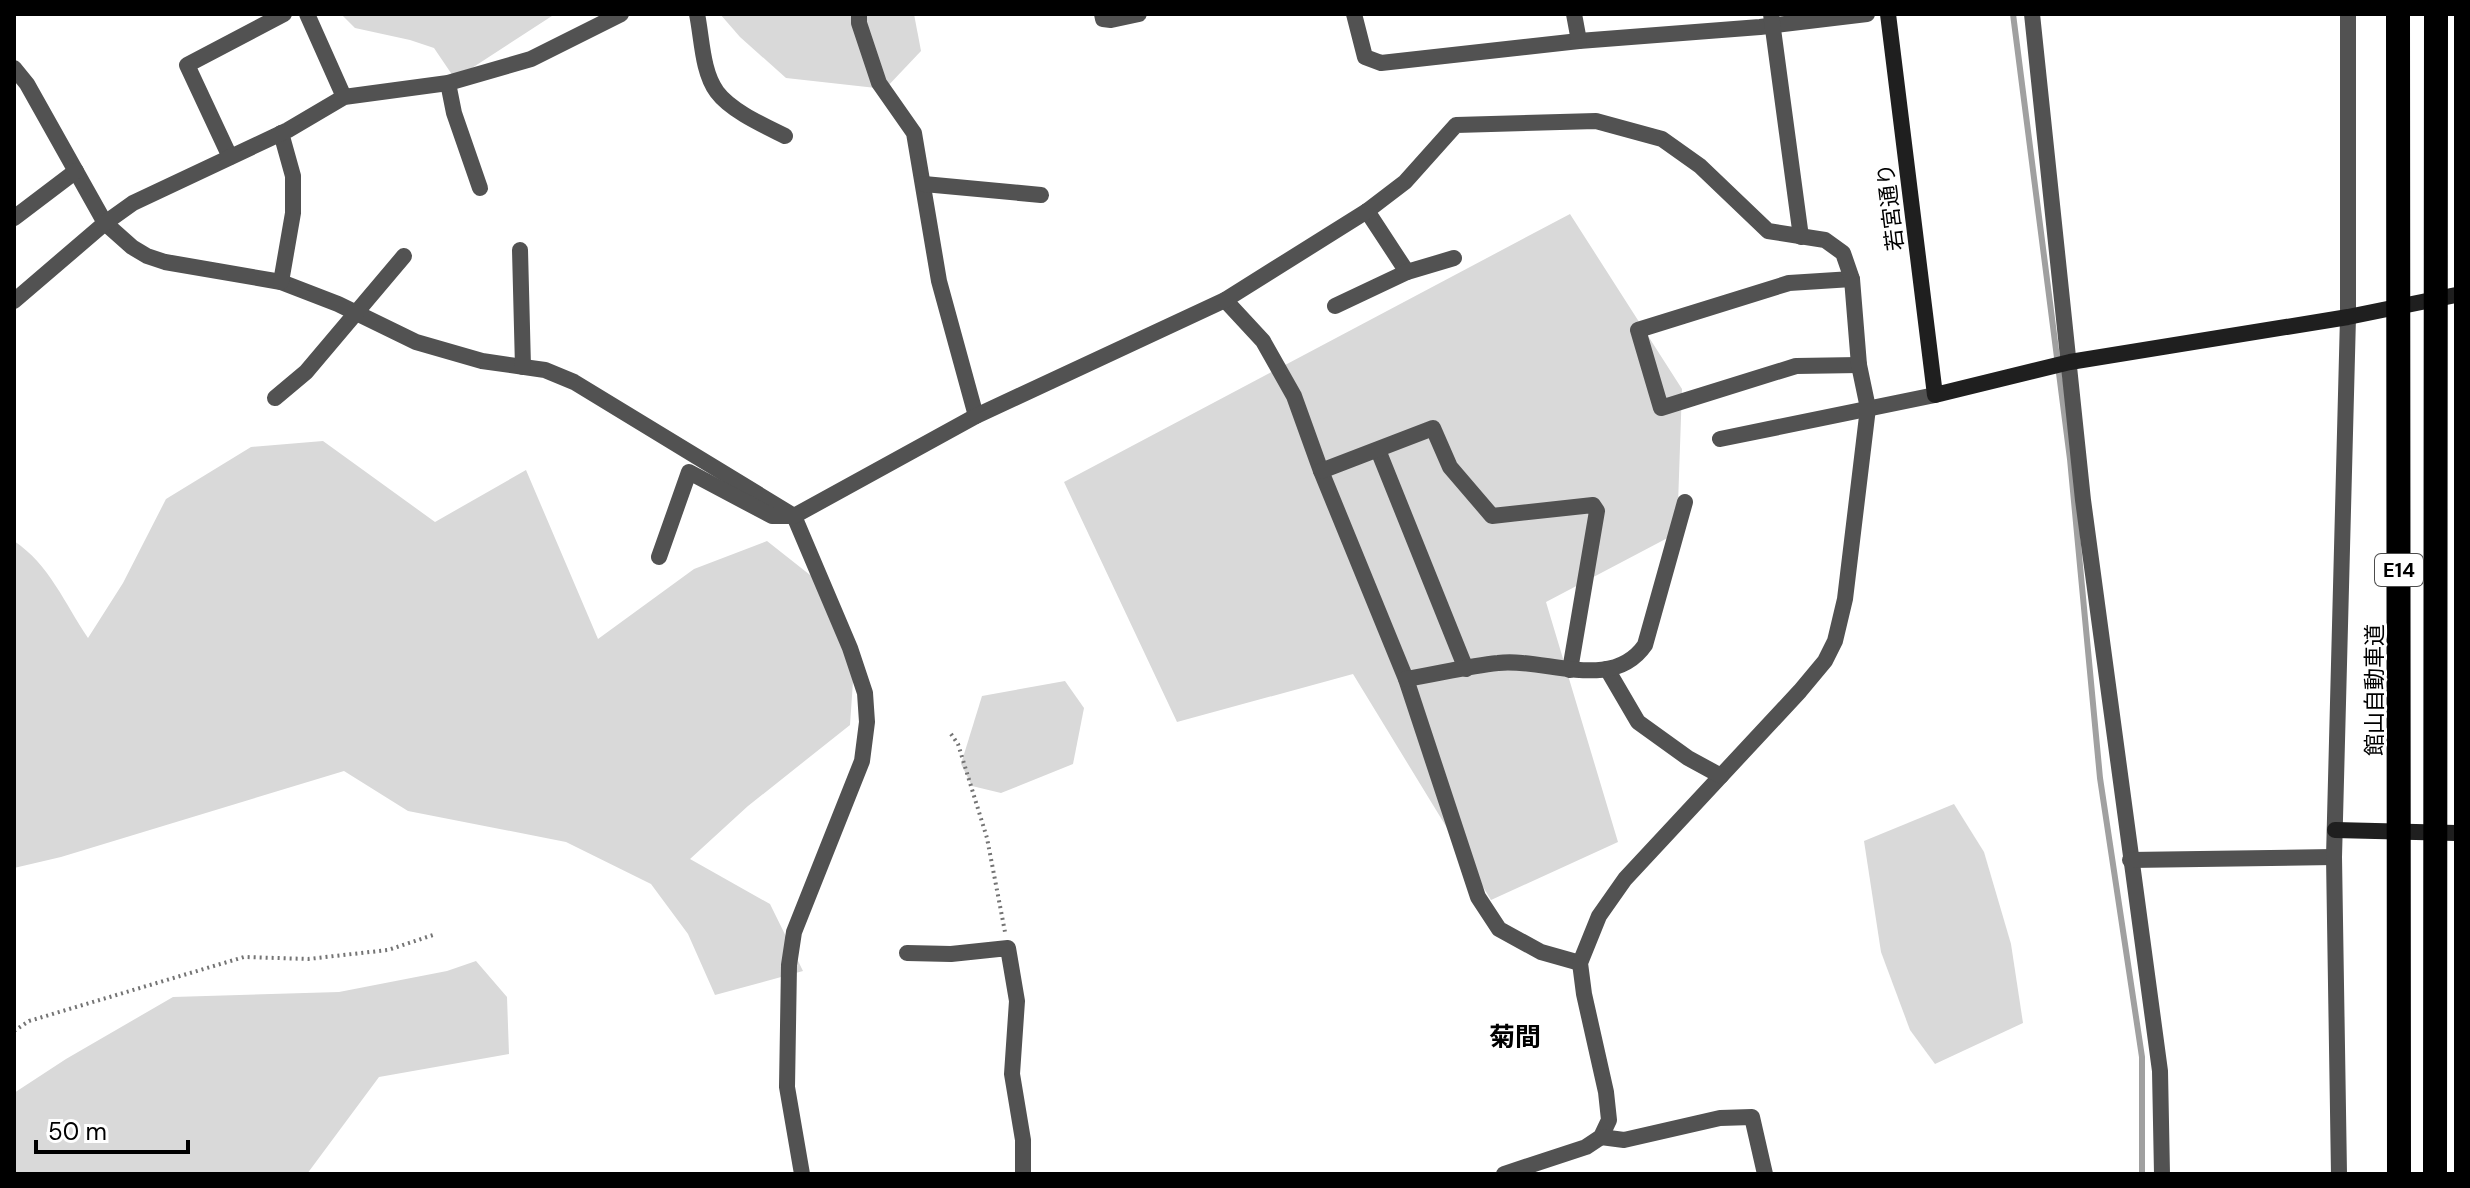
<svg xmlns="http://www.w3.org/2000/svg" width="2470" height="1188" font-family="'DM Sans','Noto Sans JP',sans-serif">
<rect width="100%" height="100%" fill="#fff"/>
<g fill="#d9d9d9">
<polygon points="341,14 555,14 455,79 434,48 410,40 355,28"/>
<polygon points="720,14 914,14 921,51 885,89 786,78 740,37"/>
<polygon points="1570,214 1682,389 1677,533 1546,602 1618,842 1491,900 1353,674 1177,722 1064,482"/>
<path d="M323,441L435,522L526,470L598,639L694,569L767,541L824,586L855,652L850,725L748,806L690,859L770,904L803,971L715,995L688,934L651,884L566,842L408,811L344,771L61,857L14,868V541C49,564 65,604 88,638L123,583L166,499L251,447Z"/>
<polygon points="1065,681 1084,708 1073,764 1001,793 972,786 961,764 982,696"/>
<polygon points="1954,804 1984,852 2011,944 2023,1023 1935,1064 1910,1030 1881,952 1864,841"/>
<polygon points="476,961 507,997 509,1054 379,1077 307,1174 14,1174 14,1093 66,1059 173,997 339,992 447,971"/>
</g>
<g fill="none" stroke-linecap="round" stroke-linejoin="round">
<polyline stroke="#a0a0a0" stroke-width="6" points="2013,14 2070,459 2100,778 2142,1057 2142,1174"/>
<g stroke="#747474" stroke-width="4" stroke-dasharray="2 4" stroke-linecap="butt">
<polyline points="951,734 958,744 987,838 1005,932"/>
<polyline points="14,1031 29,1021 244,957 308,959 388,950 436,934"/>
</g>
<g stroke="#525252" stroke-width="16">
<polyline points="307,14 344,97"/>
<path d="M697,14C702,38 702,72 717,92C731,111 765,126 785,136"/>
<polyline points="859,14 859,23 879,83 914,133 939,281 976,416"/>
<polyline points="1102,14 1103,19 1111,20 1139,14"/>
<polyline points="1354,14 1365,57 1381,63 1579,41 1760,27 1867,14"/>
<polyline points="1574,14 1579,41"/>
<polyline points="1771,14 1801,237"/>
<polyline points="2032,14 2083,500 2160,1071 2162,1174"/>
<polyline points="14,68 27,84 105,223 132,247 147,256 165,262 281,282 338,304 416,342 482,361 545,370 574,382 794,516 850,648 865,693 867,722 862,761 794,932 789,965 787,1087 802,1174"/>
<polyline points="448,83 454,113 480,188"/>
<polyline points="281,133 293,176 293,213 281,282"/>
<polyline points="230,157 187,65 284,14"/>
<polyline points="924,184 1041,195"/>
<polyline points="1367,211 1407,272"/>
<polyline points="14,218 76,171"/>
<polyline points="520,250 523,367"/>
<polyline points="1852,279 1789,283 1638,330 1661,408 1796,366 1859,365"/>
<polyline points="1225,300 1263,341 1294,396 1321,471 1406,679 1478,897 1499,929 1541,952 1580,963"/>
<polyline points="14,301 105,223 133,203 288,130 344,97 448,83 531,59 621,14"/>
<polyline points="1335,306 1407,272 1454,258"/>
<polyline points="275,398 306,372 404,256"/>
<polyline points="1720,439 1935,395"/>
<polyline points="1378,450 1466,669"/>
<polyline points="1321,471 1433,428 1450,467 1492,516 1593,505 1597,511 1570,670"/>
<polyline points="659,557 689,472 772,516 794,516 976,416 1225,300 1367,211 1405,182 1456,125 1596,121 1662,139 1700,166 1768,231 1825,240 1843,253 1852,279 1859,365 1868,408 1845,599 1835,641 1825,661 1800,691 1625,879 1599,916 1580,963 1584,994 1606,1092 1609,1120 1601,1137 1586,1147 1504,1174"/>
<polyline points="1607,669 1638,722 1688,758 1721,776"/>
<path d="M1406,679C1437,674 1468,666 1498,663C1544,657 1612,693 1645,645L1685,502"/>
<polyline points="2130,860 2334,857"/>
<polyline points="907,953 951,954 1008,948 1017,1001 1012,1074 1023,1140 1023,1174"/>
<polyline points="1601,1137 1624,1140 1720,1118 1752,1117 1765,1174"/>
<polyline points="2339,1174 2334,857 2348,317 2348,14"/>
</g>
<g stroke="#1f1f1f" stroke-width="16">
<polyline points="1888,14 1935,395 2070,362 2348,317 2456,295"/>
<polyline points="2335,830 2456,833"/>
</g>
<g stroke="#000" stroke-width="24">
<polyline points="2398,14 2399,1174"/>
<polyline points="2435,1174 2436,14"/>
</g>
</g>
<g text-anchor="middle" stroke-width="6" stroke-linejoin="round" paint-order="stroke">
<rect fill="#fff" stroke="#4c4c4c" stroke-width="2" x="2375" y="554" width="48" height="32" rx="6"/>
<g font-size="20" font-weight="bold" fill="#000">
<text x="2399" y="577">E14</text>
</g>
<g font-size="22" fill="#000" stroke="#fff">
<text transform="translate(1890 207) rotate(-97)" y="8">若宮通り</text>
<text transform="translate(2374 690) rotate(-90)" y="8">館山自動車道</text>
</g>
<g font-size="26" font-weight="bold" fill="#000" stroke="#fff">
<text x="1515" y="1046">菊間</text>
</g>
</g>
<rect width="2470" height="1188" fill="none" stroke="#000000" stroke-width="32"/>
<path d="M36 1140v12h152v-12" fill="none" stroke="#000000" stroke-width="4"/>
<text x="48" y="1140" font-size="24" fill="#000000" stroke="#ffffff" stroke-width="6" paint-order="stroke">50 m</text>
</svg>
